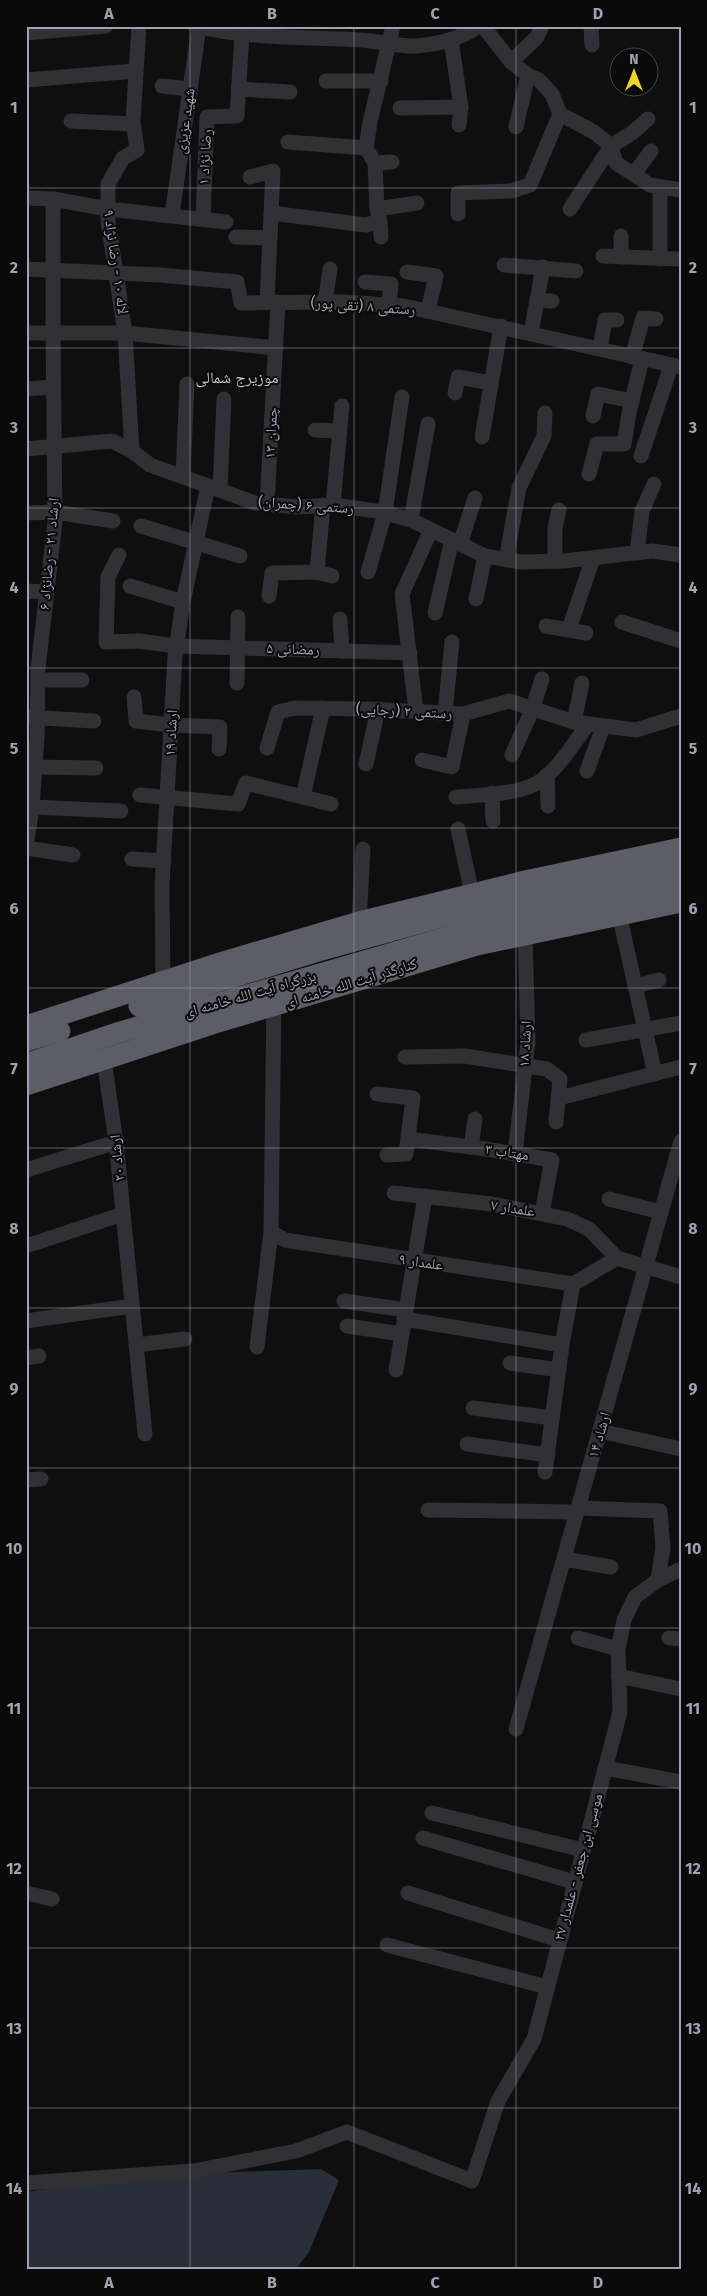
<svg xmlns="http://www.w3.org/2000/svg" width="707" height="2296" font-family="'Fira Sans','Noto Naskh Arabic',sans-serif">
<rect width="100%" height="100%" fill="#0f0f10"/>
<polygon fill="#292f38" points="321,2169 339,2180 309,2252 295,2270 26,2270 26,2192 128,2176"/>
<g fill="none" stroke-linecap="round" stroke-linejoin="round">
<g stroke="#303035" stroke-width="15">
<path d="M196,26C249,39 307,37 360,40C379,41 399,47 417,46C439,44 461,39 478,26"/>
<polyline points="483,26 511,62 528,75 539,80 552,94 560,114 594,132 611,146 616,163 650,185 681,190"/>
<polyline points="591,26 592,45"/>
<polyline points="26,33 106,26"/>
<polyline points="451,40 461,107 459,125"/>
<polyline points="511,62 537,37 542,26"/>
<polyline points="26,80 135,71"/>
<polyline points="326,81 381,81"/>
<polyline points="162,86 190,89"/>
<polyline points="238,89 290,92"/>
<polyline points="400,108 461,107"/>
<polyline points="71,121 133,124"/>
<polyline points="516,127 528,75"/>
<polyline points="288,142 366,148"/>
<polyline points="375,163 392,162"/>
<polyline points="634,174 651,151"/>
<polyline points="250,177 273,171 267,302"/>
<polyline points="660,187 660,259"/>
<polyline points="26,198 53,199 108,209 226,222"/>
<polyline points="377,209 417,203"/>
<polyline points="570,209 611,146 632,133 648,119"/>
<polyline points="271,213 366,225 380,221 377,209 375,163 366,148 370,122 393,26"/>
<polyline points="458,214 458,193 511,191 530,185 560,114"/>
<polyline points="172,215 199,27"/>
<polyline points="203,219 207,117 237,116 242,33"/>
<polyline points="380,221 381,237"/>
<polyline points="621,236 621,257"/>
<polyline points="236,237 270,238"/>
<polyline points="603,256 677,259"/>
<polyline points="504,265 576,271"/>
<polyline points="26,269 160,275 237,282 241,303 342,302 404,306 681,367"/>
<polyline points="407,272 436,276 428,311"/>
<polyline points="365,282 391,284 389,305"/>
<polyline points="537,300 552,301"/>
<polyline points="325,302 330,269"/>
<polyline points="26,333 125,333 276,348"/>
<polyline points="531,333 543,267"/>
<polyline points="600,349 605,320 617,320"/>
<polyline points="632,357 643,318 656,319"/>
<polyline points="26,389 53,387"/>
<polyline points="455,393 458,377 491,383"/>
<polyline points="593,416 598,394 632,401"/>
<polyline points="315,430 339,431"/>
<polyline points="482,437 501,326"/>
<polyline points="26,449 112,441 132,451 150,465 255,503 297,507 333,505 377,511 411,520 485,556 521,562 564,561 652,551 681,555"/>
<polyline points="132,451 125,333 108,221 108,184 123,158 137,150 133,120 139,26"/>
<polyline points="641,456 671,366"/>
<polyline points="589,474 597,444 624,444 629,413 642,359"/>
<polyline points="183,476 187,384"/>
<polyline points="220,490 224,399"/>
<polyline points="267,504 278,302"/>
<polyline points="333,505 342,406"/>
<polyline points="26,513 55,512 113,521"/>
<polyline points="411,520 428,424"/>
<polyline points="141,526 240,556"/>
<polyline points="460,544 475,498"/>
<polyline points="637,553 642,511 654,484"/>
<polyline points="119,555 108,577 106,642 139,641 176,646 410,653"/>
<polyline points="506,560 519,488 544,436 545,413"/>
<polyline points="555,561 555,528 559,510"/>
<polyline points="317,572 323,505"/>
<polyline points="368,572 385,513 402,397"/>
<polyline points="130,586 183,602"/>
<polyline points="26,591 47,592"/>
<polyline points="269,596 272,573 317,572 332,576"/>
<polyline points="476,599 485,556"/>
<polyline points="435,613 452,540"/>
<polyline points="340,619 342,651"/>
<polyline points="622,622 681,641"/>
<polyline points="546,626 586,633"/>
<polyline points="569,629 593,558"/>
<polyline points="38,680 82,680"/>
<polyline points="237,683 238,617"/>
<polyline points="134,697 136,721 171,725 220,727 219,749"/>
<polyline points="416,711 402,594 431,530"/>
<polyline points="445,713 452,642"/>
<polyline points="26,717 94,721"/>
<polyline points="574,722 582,683"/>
<polyline points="267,748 278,712 295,708 367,709 463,714 509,701 574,722 636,730 681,716"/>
<polyline points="512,755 532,710 542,679"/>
<polyline points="422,760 452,767 463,714"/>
<polyline points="366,764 378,709"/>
<polyline points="35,767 96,768"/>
<polyline points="587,771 603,727"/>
<polyline points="547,775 548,806"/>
<polyline points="492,793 493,821"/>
<polyline points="140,795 238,804 246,783 331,804"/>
<polyline points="303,797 323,708"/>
<path d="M456,797C480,795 522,795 542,780C561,765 574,743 588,724"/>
<polyline points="32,807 121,811"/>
<polyline points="458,829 472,894"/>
<polyline points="26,848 32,807 37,738 38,668 55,522 53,327 53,199"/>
<polyline points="26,848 73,855"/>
<polyline points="132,859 164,861"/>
<polyline points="619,914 655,1074"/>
<polyline points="359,922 363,849"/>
<polyline points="163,983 162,885 175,656 183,602 208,486"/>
<polyline points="635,986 659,980"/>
<polyline points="586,1040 681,1023"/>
<polyline points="405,1057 465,1056 547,1069 560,1079 556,1122"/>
<polyline points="104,1060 116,1142 145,1434"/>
<polyline points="377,1094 413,1098 406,1154 387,1155"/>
<polyline points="559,1098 681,1067"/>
<polyline points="408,1139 486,1149 552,1160 542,1213"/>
<polyline points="471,1147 475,1119"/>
<polyline points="515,1154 528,1042 525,934"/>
<polyline points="26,1170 116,1142"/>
<polyline points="394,1193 492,1204 567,1219 589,1229 617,1258"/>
<polyline points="609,1199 661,1212"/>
<polyline points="271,1232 285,1240 573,1284"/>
<polyline points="26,1246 123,1214"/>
<polyline points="344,1301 406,1310"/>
<polyline points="404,1319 562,1345"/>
<polyline points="26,1321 132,1306"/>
<polyline points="347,1326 402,1334"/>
<polyline points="136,1345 185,1339"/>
<polyline points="257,1347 271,1232 274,997"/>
<polyline points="26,1358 39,1356"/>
<polyline points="510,1363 559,1370"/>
<polyline points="396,1370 425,1196"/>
<polyline points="473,1408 552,1418"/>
<polyline points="600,1431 681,1449"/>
<polyline points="467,1444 548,1455"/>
<polyline points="545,1472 562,1345 573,1284 617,1258 681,1277"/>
<polyline points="26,1480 41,1479"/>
<polyline points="578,1508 660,1511 663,1548 658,1580"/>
<polyline points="428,1510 577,1512"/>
<polyline points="564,1559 611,1567"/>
<polyline points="578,1638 618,1649"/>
<polyline points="669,1638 681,1639"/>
<polyline points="618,1676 681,1689"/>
<polyline points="516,1729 681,1141"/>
<polyline points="605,1768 681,1782"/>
<polyline points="432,1813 583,1850"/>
<polyline points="423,1838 574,1882"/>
<polyline points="26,1893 52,1899"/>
<polyline points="408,1893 559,1940"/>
<polyline points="387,1945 547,1987"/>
<polyline points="26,2183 193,2171 296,2151 347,2132 472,2181 498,2101 534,2039 620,1712 618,1649 624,1620 635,1597 658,1580 681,1569"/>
</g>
<g stroke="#5c5d66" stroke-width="21">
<polyline points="139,1006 315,952 475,908 681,866"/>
<polyline points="26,1026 223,962 359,922 525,881 681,848"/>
<polyline points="26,1041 60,1031"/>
<polyline points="26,1064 120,1032 471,930 558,908 681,885"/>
<polyline points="26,1085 215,1023 477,945 681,902"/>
</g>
</g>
<path fill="none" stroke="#a0a2b1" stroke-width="1" stroke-opacity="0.55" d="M190,26V2270M354,26V2270M516,26V2270M26,188H681M26,348H681M26,508H681M26,668H681M26,828H681M26,988H681M26,1148H681M26,1308H681M26,1468H681M26,1628H681M26,1788H681M26,1948H681M26,2108H681"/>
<g text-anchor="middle" stroke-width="4" stroke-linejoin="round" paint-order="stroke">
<g font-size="15" fill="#a0a2b1" stroke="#0a0a0b">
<text transform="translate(185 121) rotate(-82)" y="5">شهید عزیزی</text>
<text transform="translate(205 157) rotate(-87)" y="5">رضا نژاد ۱</text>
<text transform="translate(116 262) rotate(82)" y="5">لاله ۱۰ - رضا نژاد ۹</text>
<text transform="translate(363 306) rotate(4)" y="5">رستمی ۸ (تقی پور)</text>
<text transform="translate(271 433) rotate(-87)" y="5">چمران ۱۳</text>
<text transform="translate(306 505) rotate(4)" y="5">رستمی ۶ (چمران)</text>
<text transform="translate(49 554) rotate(-85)" y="5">ارشاد ۲۱ - رضانژاد ۶</text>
<text transform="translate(293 649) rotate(2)" y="5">رمضانی ۵</text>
<text transform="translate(404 711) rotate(3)" y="5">رستمی ۲ (رجایی)</text>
<text transform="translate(171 733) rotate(-87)" y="5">ارشاد ۱۹</text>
<text transform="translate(351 983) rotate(-17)" y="5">کنارگذر آیت الله خامنه ای</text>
<text transform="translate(250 994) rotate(-16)" y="5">بزرگراه آیت الله خامنه ای</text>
<text transform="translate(525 1044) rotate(-87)" y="5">ارشاد ۱۸</text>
<text transform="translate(507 1152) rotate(9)" y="5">مهتاب ۳</text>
<text transform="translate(117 1158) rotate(-96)" y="5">ارشاد ۲۰</text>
<text transform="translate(513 1208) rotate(9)" y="5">علمدار ۷</text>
<text transform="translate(421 1262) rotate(8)" y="5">علمدار ۹</text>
<text transform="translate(599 1435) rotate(-74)" y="5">ارشاد ۱۴</text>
<text transform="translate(578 1867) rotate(-75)" y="5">موسی ابن جعفر - علمدار ۲۷</text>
</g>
<g font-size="16" fill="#c1c2cd" stroke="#0a0a0b">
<text x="237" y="383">موزیرج شمالی</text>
</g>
</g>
<rect width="707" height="2296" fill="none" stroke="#0a0a0b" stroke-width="55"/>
<g transform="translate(634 72)"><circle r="24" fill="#0a0a0b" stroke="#46474d"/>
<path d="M0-4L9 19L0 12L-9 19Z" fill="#eed429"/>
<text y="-8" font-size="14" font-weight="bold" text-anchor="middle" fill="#a0a2b1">N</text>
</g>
<rect x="28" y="28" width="652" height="2240" fill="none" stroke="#a0a2b1" stroke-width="2"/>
<g font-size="16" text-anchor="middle" font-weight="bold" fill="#a0a2b1">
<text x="109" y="19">A</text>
<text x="272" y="19">B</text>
<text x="435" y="19">C</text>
<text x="598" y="19">D</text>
<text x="14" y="113">1</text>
<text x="693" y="113">1</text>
<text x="14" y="273">2</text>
<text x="693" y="273">2</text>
<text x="14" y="433">3</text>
<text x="693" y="433">3</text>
<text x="14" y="593">4</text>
<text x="693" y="593">4</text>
<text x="14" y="754">5</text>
<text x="693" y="754">5</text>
<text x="14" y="914">6</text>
<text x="693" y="914">6</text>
<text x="14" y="1074">7</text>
<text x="693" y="1074">7</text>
<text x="14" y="1234">8</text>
<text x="693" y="1234">8</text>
<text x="14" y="1394">9</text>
<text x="693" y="1394">9</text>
<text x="14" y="1554">10</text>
<text x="693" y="1554">10</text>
<text x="14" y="1714">11</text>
<text x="693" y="1714">11</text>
<text x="14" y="1874">12</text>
<text x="693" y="1874">12</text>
<text x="14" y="2034">13</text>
<text x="693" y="2034">13</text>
<text x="14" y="2194">14</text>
<text x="693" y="2194">14</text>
<text x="109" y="2288">A</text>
<text x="272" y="2288">B</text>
<text x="435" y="2288">C</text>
<text x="598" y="2288">D</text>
</g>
</svg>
